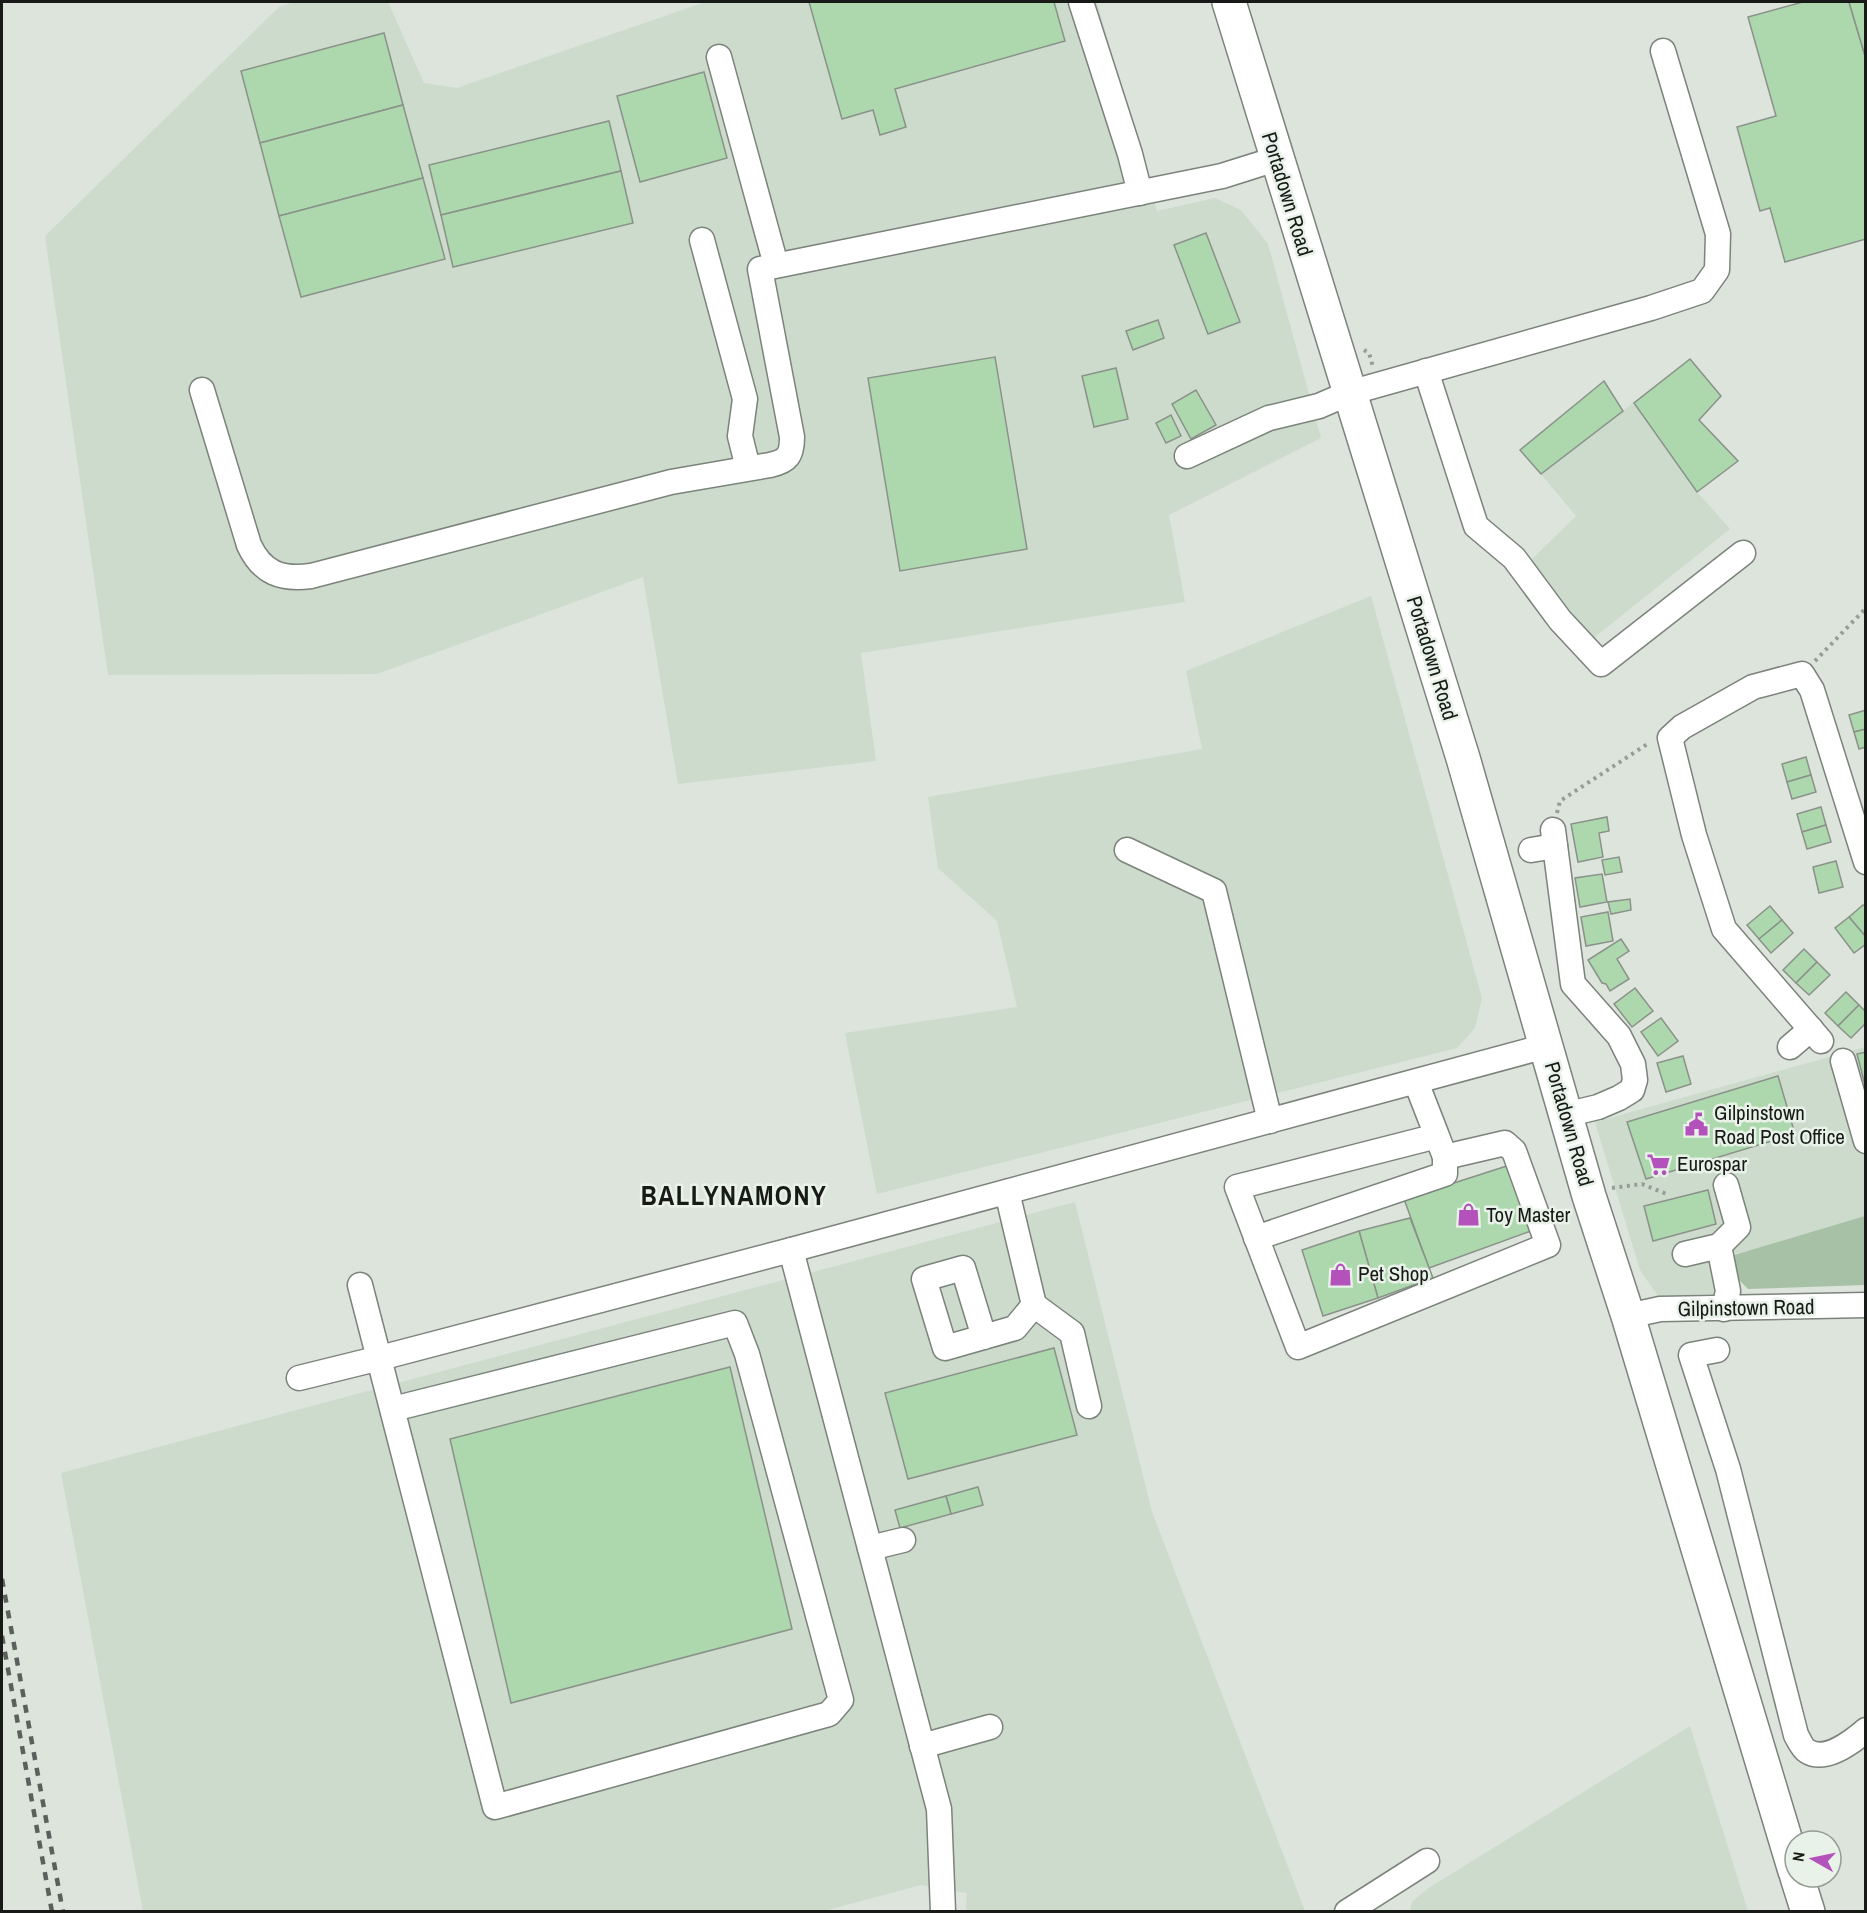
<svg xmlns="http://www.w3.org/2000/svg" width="1867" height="1913" font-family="'Archivo Narrow',sans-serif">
<rect width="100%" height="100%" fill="#dce4dc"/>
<g fill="#cddbcd">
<polygon points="294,2 388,2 424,83 457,88 705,2 1097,2 1157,211 1215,198 1241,210 1268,244 1321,438 1169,515 1185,602 861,653 876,761 678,784 643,577 377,674 108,675 45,236 279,7"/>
<polygon points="1690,359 1721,396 1699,420 1738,461 1697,492 1730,529 1586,644 1524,567 1576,516 1541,474"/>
<polygon points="1371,596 1482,998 1475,1028 1457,1048 877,1194 845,1033 1017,1007 997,921 938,868 928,797 1202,749 1186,671"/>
<polygon points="1865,1047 1865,1223 1734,1254 1735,1293 1658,1296 1640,1270 1595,1122"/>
<polygon points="1075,1202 1152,1512 1305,1911 966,1911 967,1893 921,1885 820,1912 143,1911 61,1473"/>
<polygon points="1690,1726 1748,1911 1410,1911 1412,1902 1427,1889"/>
</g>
<polygon fill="#a6c1a6" points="1865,1216 1865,1285 1748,1289 1738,1279 1734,1255"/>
<g fill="#add8ad" stroke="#8a928a" stroke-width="1.5">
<polygon points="809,2 1054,2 1065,41 895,89 906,127 880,135 873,110 842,119"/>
<polygon points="1803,2 1849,2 1866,59 1866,239 1785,262 1770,208 1760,211 1737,127 1776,116 1748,17"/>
<polygon points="1849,2 1866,2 1866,59"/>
<polygon points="384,33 403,105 260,143 241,71"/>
<polygon points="704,72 727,158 640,182 617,96"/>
<polygon points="403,105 423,178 279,216 260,143"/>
<polygon points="609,121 621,171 441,215 429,165"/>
<polygon points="621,171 633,223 453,267 441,215"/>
<polygon points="423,178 445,259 301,297 279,216"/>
<polygon points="1206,233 1240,322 1208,334 1174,245"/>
<polygon points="1158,320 1164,338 1133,350 1126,331"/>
<polygon points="995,357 1027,549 900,571 868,378"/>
<polygon points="1690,359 1721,396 1699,420 1738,461 1697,492 1634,403"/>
<polygon points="1116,368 1128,419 1094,427 1082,376"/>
<polygon points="1604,381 1623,411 1541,474 1520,450"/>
<polygon points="1196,390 1216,425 1191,439 1172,404"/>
<polygon points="1171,415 1181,436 1166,443 1156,423"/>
<polygon points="1866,710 1866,729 1854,732 1849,715"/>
<polygon points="1866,729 1866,747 1859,749 1854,732"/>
<polygon points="1806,757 1811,775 1787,782 1782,764"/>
<polygon points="1811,775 1816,792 1792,799 1787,782"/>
<polygon points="1821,807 1826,825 1802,832 1797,814"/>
<polygon points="1607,817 1609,831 1599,833 1603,857 1578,862 1571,824"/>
<polygon points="1826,825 1831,842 1807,849 1802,832"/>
<polygon points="1619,857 1622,872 1605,875 1602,860"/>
<polygon points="1836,861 1843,887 1819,893 1813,867"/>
<polygon points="1602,874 1607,902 1580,907 1575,878"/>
<polygon points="1630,899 1631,910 1611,914 1608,902"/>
<polygon points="1863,905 1866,907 1866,937 1849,917"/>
<polygon points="1770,906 1782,920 1759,939 1747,925"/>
<polygon points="1608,912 1613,941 1586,946 1581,917"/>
<polygon points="1849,917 1866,937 1866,944 1854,953 1835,928"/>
<polygon points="1782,920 1793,933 1771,953 1759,939"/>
<polygon points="1621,939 1629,951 1617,959 1629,979 1610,991 1606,984 1602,983 1588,960"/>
<polygon points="1804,949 1817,962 1796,983 1783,970"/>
<polygon points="1817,962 1830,975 1809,995 1796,983"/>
<polygon points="1635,988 1653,1011 1632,1027 1614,1004"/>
<polygon points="1846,992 1859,1005 1838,1026 1825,1013"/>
<polygon points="1859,1005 1866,1012 1866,1023 1851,1038 1838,1026"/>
<polygon points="1661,1018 1678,1041 1658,1056 1641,1032"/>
<polygon points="1866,1052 1866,1089 1857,1054"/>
<polygon points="1683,1056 1691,1084 1666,1092 1657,1063"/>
<polygon points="1778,1076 1795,1134 1646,1179 1627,1122"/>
<polygon points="1510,1165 1531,1231 1429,1268 1404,1199"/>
<polygon points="1708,1190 1716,1224 1653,1241 1644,1206"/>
<polygon points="1410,1218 1433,1278 1378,1298 1359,1231"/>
<polygon points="1359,1231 1378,1298 1323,1316 1302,1250"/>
<polygon points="1054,1348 1077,1435 908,1479 885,1393"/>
<polygon points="730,1367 792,1629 511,1703 450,1439"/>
<polygon points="978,1487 983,1505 951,1514 946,1496"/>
<polygon points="946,1496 951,1514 900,1528 895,1510"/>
</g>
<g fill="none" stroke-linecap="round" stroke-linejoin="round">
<defs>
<g id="minor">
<polyline points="1081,2 1130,154 1140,193"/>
<polyline points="719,57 776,265"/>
<polyline points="702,240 745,399 740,436 748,468"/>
<polyline points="1426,371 1476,526 1514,558 1560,620 1601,664 1743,553"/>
<path d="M202,390L249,545C262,573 281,580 311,576L671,482L770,465C788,461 792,455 792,437L760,269L1222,176L1276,159"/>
<polyline points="1187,456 1269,418 1319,406 1349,393 1651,308 1702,291 1717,270 1718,234 1663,51"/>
<polyline points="1553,830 1573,984 1619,1036 1633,1064 1635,1080 1632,1090 1619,1098 1598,1107 1565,1115"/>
<polyline points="1127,850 1214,891 1270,1121"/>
<polyline points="1531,850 1555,846"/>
<polyline points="1821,1041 1724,929 1694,835 1670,738 1682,727 1753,687 1802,674 1812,690 1866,862"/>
<polyline points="1790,1047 1811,1029"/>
<polyline points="1843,1061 1866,1141"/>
<polyline points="1416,1082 1437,1136 1237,1187 1298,1347 1548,1245 1514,1151 1505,1143 1445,1157 1437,1136"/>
<polyline points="1256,1238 1445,1174 1445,1157"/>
<polyline points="1719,1246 1728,1291 1724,1309"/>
<polyline points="791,1250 939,1809 943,1912"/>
<polyline points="1685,1254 1719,1246 1738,1227 1726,1185"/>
<polyline points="360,1285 495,1807 829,1714 841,1700 747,1354 735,1323 393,1409"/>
<polyline points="1034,1305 1072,1333 1089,1406"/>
<polyline points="1628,1316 1660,1309 1866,1305"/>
<polyline points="984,1337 963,1268 924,1279 945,1348 1015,1328 1034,1305 1007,1192"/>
<path d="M1717,1350L1691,1355L1728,1469L1796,1735C1799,1740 1802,1748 1807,1751C1825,1763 1852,1742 1866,1730"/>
<polyline points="299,1378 380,1358 791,1250 1546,1046"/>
<polyline points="870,1548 903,1540"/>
<polyline points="922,1746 990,1727"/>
<polyline points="1347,1912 1427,1861"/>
</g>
<g id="highway">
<polyline points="1229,2 1463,758 1589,1196 1628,1316 1795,1871"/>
<polyline points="1797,1877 1808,1912"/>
</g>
</defs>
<use href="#minor" stroke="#7b837b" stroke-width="27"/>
<use href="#highway" stroke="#7b837b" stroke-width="36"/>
<g stroke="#969c96" stroke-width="4" stroke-dasharray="3 4.5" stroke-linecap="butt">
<polyline points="1364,350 1369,353 1373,367"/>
<polyline points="1815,661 1866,608"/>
<polyline points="1557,813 1560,801 1649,743"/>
<polyline points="1612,1188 1642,1184 1669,1195"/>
</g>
<use href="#minor" stroke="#fff" stroke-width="24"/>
<use href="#highway" stroke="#fff" stroke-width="33"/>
<g stroke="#5c605c" stroke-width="4.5" stroke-dasharray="8 8" stroke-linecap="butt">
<polyline points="2,1579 63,1912"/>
<polyline points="2,1636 52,1912"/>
</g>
</g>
<defs>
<symbol id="civic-bare" viewBox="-9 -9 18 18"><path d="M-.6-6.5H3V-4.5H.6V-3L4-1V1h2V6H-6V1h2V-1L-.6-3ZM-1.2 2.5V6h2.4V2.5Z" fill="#b352ba" stroke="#e9f2e9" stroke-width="2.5" paint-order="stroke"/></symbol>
<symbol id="supermarket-bare" viewBox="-9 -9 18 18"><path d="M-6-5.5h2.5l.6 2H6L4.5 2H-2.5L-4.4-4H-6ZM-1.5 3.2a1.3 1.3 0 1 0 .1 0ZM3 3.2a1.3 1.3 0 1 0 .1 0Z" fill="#b352ba" stroke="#e9f2e9" stroke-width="2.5" paint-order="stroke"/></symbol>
<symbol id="shop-bare" viewBox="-9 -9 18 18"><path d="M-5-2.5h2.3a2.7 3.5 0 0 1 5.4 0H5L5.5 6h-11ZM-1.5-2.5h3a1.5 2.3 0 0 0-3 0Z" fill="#b352ba" stroke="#e9f2e9" stroke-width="2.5" paint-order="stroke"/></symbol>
</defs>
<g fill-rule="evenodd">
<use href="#civic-bare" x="1680" y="1108" width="33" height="33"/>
<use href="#supermarket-bare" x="1642" y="1148" width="33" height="33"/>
<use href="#shop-bare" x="1452" y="1198" width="33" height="33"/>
<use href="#shop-bare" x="1324" y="1258" width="33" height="33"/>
</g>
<g text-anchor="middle" stroke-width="5" stroke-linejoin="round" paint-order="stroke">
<g font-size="21" fill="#171a17" stroke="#e9f2e9">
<text transform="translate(1287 194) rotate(73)" y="7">Portadown Road</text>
<text transform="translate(1432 658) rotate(73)" y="7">Portadown Road</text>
<text transform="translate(1569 1124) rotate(74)" y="7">Portadown Road</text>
<text transform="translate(1746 1308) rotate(-1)" y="7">Gilpinstown Road</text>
</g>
<g font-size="21" fill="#171a17" stroke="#e9f2e9" text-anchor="start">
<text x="1714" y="1120">Gilpinstown<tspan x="1714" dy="24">Road Post Office</tspan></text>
<text x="1677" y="1171">Eurospar</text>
<text x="1486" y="1222">Toy Master</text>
<text x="1358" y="1281">Pet Shop</text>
</g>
<g font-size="27" font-weight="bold" letter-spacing="1.5" fill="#171a17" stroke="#e9f2e9">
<text x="734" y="1205">BALLYNAMONY</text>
</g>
</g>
<rect width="1867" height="1913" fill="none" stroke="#171a17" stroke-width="6"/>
<g transform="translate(1813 1859) rotate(279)"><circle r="28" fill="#e9f2e9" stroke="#959c95" stroke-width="1.5"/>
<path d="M0-4.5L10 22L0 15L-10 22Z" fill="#b352ba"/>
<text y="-9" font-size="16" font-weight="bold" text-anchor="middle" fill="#171a17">N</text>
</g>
</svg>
